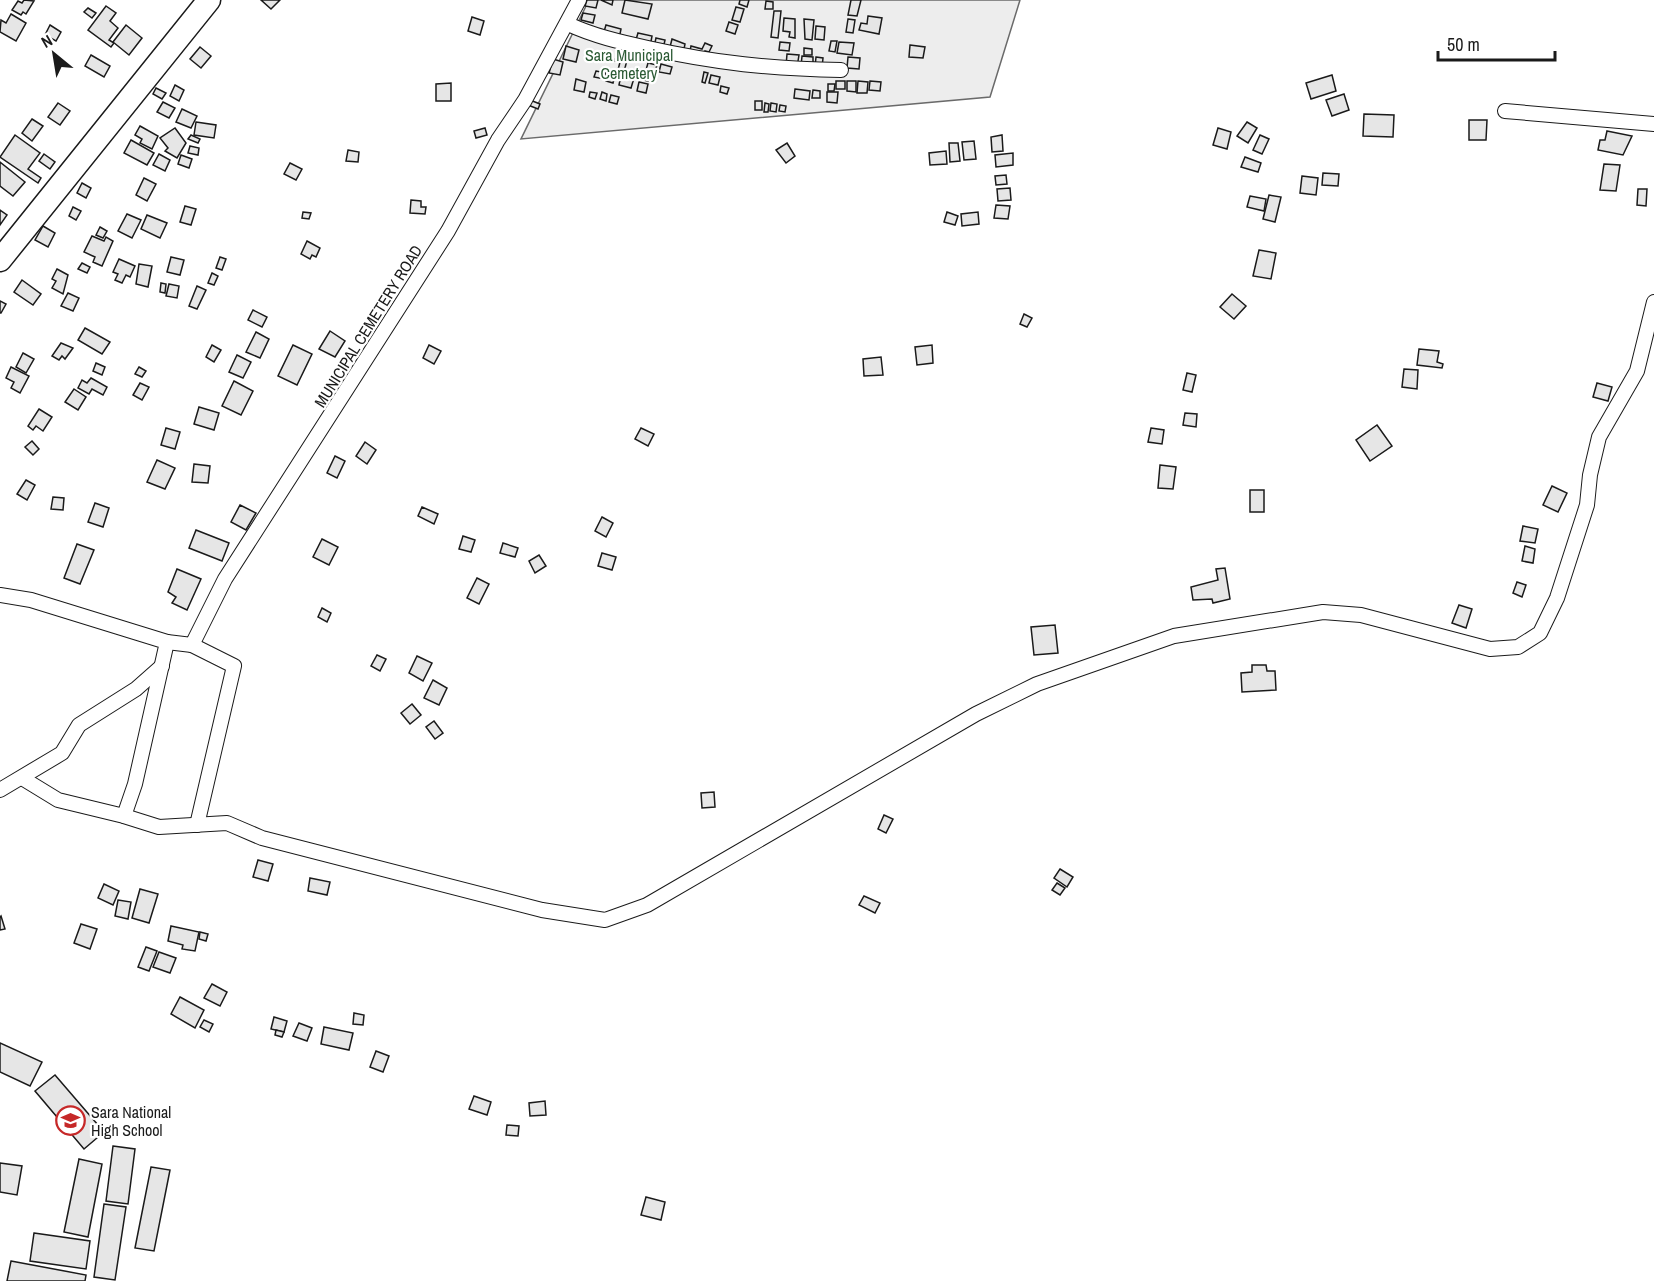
<svg xmlns="http://www.w3.org/2000/svg" width="1654" height="1281" font-family="'Archivo Narrow',sans-serif">
<rect width="100%" height="100%" fill="#fff"/>
<polygon fill="#ededed" stroke="#6a6a6a" stroke-width="1.5" points="589,0 1020,0 990,97 521,139"/>
<g fill="#e6e6e6" stroke="#1a1a1a" stroke-width="1.5">
<polygon points="24,0 34,1 26,14 23,12 21,15 12,10 18,1 22,3"/>
<polygon points="261,0 280,0 271,9"/>
<polygon points="587,0 598,0 596,8 585,6"/>
<polygon points="601,0 613,0 612,5"/>
<polygon points="625,0 652,4 648,19 622,13"/>
<polygon points="740,0 749,0 747,7 739,4"/>
<polygon points="851,0 861,0 857,16 848,15"/>
<polygon points="766,1 773,2 773,9 765,9"/>
<polygon points="106,6 116,13 110,21 118,28 109,40 114,43 111,47 88,30"/>
<polygon points="736,7 744,9 740,22 732,20"/>
<polygon points="88,8 96,13 92,18 84,12"/>
<polygon points="774,11 781,11 778,38 771,37"/>
<polygon points="583,13 595,15 593,23 581,20"/>
<polygon points="11,14 26,23 16,41 0,32 1,20 6,23"/>
<polygon points="868,16 882,18 879,34 859,30 861,23 867,24"/>
<polygon points="472,17 484,21 480,35 468,31"/>
<polygon points="784,18 795,19 795,38 789,37 790,32 783,31"/>
<polygon points="804,19 814,20 812,40 805,39"/>
<polygon points="848,19 855,20 853,33 846,32"/>
<polygon points="729,22 738,25 735,34 726,31"/>
<polygon points="50,25 61,32 56,41 45,35"/>
<polygon points="126,25 142,38 129,55 113,42"/>
<polygon points="606,25 621,29 619,39 603,35"/>
<polygon points="816,26 825,27 824,40 815,39"/>
<polygon points="638,33 652,36 650,47 635,43"/>
<polygon points="656,38 665,40 663,49 654,47"/>
<polygon points="672,39 685,44 683,54 669,51"/>
<polygon points="831,41 837,41 835,52 829,51"/>
<polygon points="780,42 790,43 789,51 779,50"/>
<polygon points="839,42 854,43 852,55 837,53"/>
<polygon points="705,43 712,46 709,52 705,51 703,59 689,56 691,46 702,49"/>
<polygon points="910,45 925,47 923,58 909,57"/>
<polygon points="566,46 579,50 576,62 563,59"/>
<polygon points="200,47 211,56 201,68 190,59"/>
<polygon points="804,48 812,49 812,55 804,55"/>
<polygon points="617,53 628,56 624,72 618,70 620,62 615,61"/>
<polygon points="787,54 799,55 797,67 786,66"/>
<polygon points="91,55 110,66 104,77 85,66"/>
<polygon points="802,56 813,57 813,68 801,67"/>
<polygon points="816,57 823,58 822,68 815,67"/>
<polygon points="848,57 860,58 859,69 847,68"/>
<polygon points="553,59 563,62 560,75 549,73"/>
<polygon points="648,63 657,65 655,72 646,70"/>
<polygon points="661,64 672,67 670,74 659,72"/>
<polygon points="634,69 650,73 648,81 632,77"/>
<polygon points="596,71 606,73 604,79 594,77"/>
<polygon points="704,72 708,73 705,83 702,82"/>
<polygon points="608,74 615,75 613,83 606,81"/>
<polygon points="621,75 634,78 631,88 619,85"/>
<polygon points="711,75 720,77 718,85 709,83"/>
<polygon points="1332,75 1336,91 1311,99 1306,83"/>
<polygon points="576,79 586,82 584,92 574,90"/>
<rect x="836" y="81" width="9" height="8"/>
<polygon points="847,81 856,81 856,92 847,91"/>
<polygon points="858,81 868,82 867,93 857,93"/>
<polygon points="870,81 881,82 880,91 869,90"/>
<polygon points="639,82 648,84 646,93 637,91"/>
<polygon points="451,83 451,101 436,101 436,84"/>
<polygon points="828,84 835,84 834,91 828,91"/>
<polygon points="175,85 184,90 179,101 170,96"/>
<polygon points="721,86 729,88 727,94 720,92"/>
<polygon points="156,88 166,93 162,99 153,94"/>
<polygon points="795,89 810,91 809,100 794,98"/>
<polygon points="813,90 820,91 820,98 812,98"/>
<polygon points="590,92 597,93 595,99 589,97"/>
<polygon points="602,92 607,94 606,101 600,99"/>
<polygon points="827,92 838,92 837,103 827,102"/>
<polygon points="1344,94 1349,110 1332,116 1326,100"/>
<polygon points="611,95 619,97 617,104 609,102"/>
<polygon points="530,100 540,104 538,109 528,105"/>
<rect x="755" y="101" width="7" height="9"/>
<polygon points="163,102 175,108 169,118 157,112"/>
<polygon points="58,103 70,111 60,125 48,117"/>
<polygon points="765,103 769,104 768,112 764,112"/>
<polygon points="771,103 777,104 776,112 770,111"/>
<polygon points="780,105 786,106 785,112 779,111"/>
<polygon points="182,109 197,116 191,128 176,122"/>
<polygon points="1364,114 1394,115 1393,137 1363,136"/>
<polygon points="32,119 43,126 32,141 22,133"/>
<polygon points="1469,120 1487,120 1486,140 1469,140"/>
<polygon points="196,122 216,125 214,138 194,135"/>
<polygon points="1247,122 1257,128 1248,143 1237,136"/>
<polygon points="140,126 158,136 152,149 140,143 142,139 135,135"/>
<polygon points="175,128 186,143 177,158 165,151 168,148 160,138"/>
<polygon points="485,128 487,135 476,138 474,131"/>
<polygon points="1218,128 1231,132 1227,149 1213,145"/>
<polygon points="1607,131 1632,136 1623,155 1598,150 1600,140 1605,140"/>
<polygon points="15,135 40,153 28,169 41,178 38,183 0,157"/>
<polygon points="191,135 200,139 198,143 188,139"/>
<polygon points="1002,135 1003,151 992,152 991,137"/>
<polygon points="1260,135 1269,139 1262,154 1253,150"/>
<polygon points="131,140 154,153 147,165 124,153"/>
<polygon points="974,141 976,159 964,160 962,142"/>
<polygon points="787,143 795,156 786,163 776,150"/>
<polygon points="949,143 958,143 960,161 950,162"/>
<polygon points="190,146 199,148 198,155 188,153"/>
<polygon points="348,150 359,152 358,162 346,161"/>
<polygon points="946,151 947,164 930,165 929,153"/>
<polygon points="1013,153 1013,165 996,167 995,155"/>
<polygon points="44,154 55,162 50,169 39,161"/>
<polygon points="159,154 170,160 165,171 153,165"/>
<polygon points="181,155 192,159 189,168 178,164"/>
<polygon points="1245,157 1261,163 1258,172 1241,167"/>
<polygon points="0,162 25,182 13,196 0,186"/>
<polygon points="290,163 302,169 296,180 284,174"/>
<polygon points="1604,164 1620,165 1616,191 1600,190"/>
<polygon points="1323,173 1339,174 1338,186 1322,185"/>
<polygon points="1006,175 1007,184 996,185 995,176"/>
<polygon points="1302,176 1318,178 1316,195 1300,193"/>
<polygon points="144,178 156,184 147,201 136,195"/>
<polygon points="82,183 91,188 86,198 77,193"/>
<polygon points="1010,188 1011,200 998,201 997,189"/>
<polygon points="1638,189 1647,189 1646,206 1637,205"/>
<polygon points="1269,195 1281,197 1275,222 1263,219"/>
<polygon points="1250,196 1266,199 1264,211 1247,207"/>
<polygon points="411,200 421,201 421,207 426,207 425,214 410,213"/>
<polygon points="996,205 1010,206 1008,219 994,218"/>
<polygon points="185,206 196,209 191,225 180,222"/>
<polygon points="73,207 81,211 76,220 69,216"/>
<polygon points="0,210 7,215 0,225"/>
<polygon points="303,212 311,213 309,219 302,218"/>
<polygon points="947,212 958,216 955,225 944,222"/>
<polygon points="978,212 979,224 962,226 961,214"/>
<polygon points="127,214 141,220 132,238 118,231"/>
<polygon points="147,215 167,223 160,238 141,229"/>
<polygon points="43,226 55,233 48,247 35,240"/>
<polygon points="100,227 107,231 103,238 96,235"/>
<polygon points="92,236 104,241 106,237 113,241 102,266 93,262 95,257 84,252"/>
<polygon points="307,241 320,248 316,257 312,255 310,259 301,254"/>
<polygon points="1259,250 1276,253 1271,279 1253,276"/>
<polygon points="171,257 184,260 180,275 167,272"/>
<polygon points="220,257 226,259 222,270 216,268"/>
<polygon points="119,259 135,266 130,277 126,275 122,283 115,280 118,274 113,272"/>
<polygon points="82,263 90,267 87,273 78,269"/>
<polygon points="139,264 152,266 148,287 136,284"/>
<polygon points="57,269 68,275 63,294 52,288 56,281 52,279"/>
<polygon points="212,273 218,276 214,285 208,283"/>
<polygon points="22,280 41,294 33,305 14,292"/>
<polygon points="161,283 166,284 165,293 160,292"/>
<polygon points="169,284 179,286 177,298 166,296"/>
<polygon points="197,286 206,290 197,309 189,306"/>
<polygon points="68,293 79,298 73,311 61,306"/>
<polygon points="1232,294 1246,306 1234,319 1220,307"/>
<polygon points="0,301 6,304 1,313 0,313"/>
<polygon points="253,310 267,317 262,327 248,320"/>
<polygon points="1024,314 1032,318 1027,327 1020,324"/>
<polygon points="85,328 110,342 102,354 78,340"/>
<polygon points="330,331 345,341 335,357 319,349"/>
<polygon points="256,332 269,339 260,358 246,352"/>
<polygon points="61,343 73,348 65,359 62,356 59,360 52,356"/>
<polygon points="212,345 221,350 214,362 206,357"/>
<polygon points="293,345 312,354 297,385 278,376"/>
<polygon points="429,345 441,351 434,364 423,358"/>
<polygon points="932,345 933,363 917,365 915,347"/>
<polygon points="1419,349 1439,351 1437,362 1443,364 1442,368 1417,365"/>
<polygon points="23,353 34,359 26,373 16,367"/>
<polygon points="237,355 251,362 243,378 229,372"/>
<polygon points="881,357 883,375 864,376 863,359"/>
<polygon points="96,363 105,367 102,375 93,371"/>
<polygon points="11,367 29,376 20,393 11,388 14,382 6,378"/>
<polygon points="139,367 146,371 142,377 135,374"/>
<polygon points="1404,369 1418,370 1417,389 1402,387"/>
<polygon points="1187,373 1196,375 1192,392 1183,390"/>
<polygon points="91,378 107,387 103,395 92,389 89,394 78,388 82,380 87,383"/>
<polygon points="234,381 253,391 241,415 222,406"/>
<polygon points="140,383 149,387 142,400 133,395"/>
<polygon points="1597,383 1612,387 1608,401 1593,397"/>
<polygon points="74,389 86,397 78,410 65,402"/>
<polygon points="199,407 219,413 214,430 194,424"/>
<polygon points="39,409 52,417 43,431 36,426 33,430 28,426"/>
<polygon points="1185,413 1197,414 1196,427 1183,425"/>
<polygon points="1377,425 1392,446 1370,461 1356,440"/>
<polygon points="166,428 180,432 175,449 161,445"/>
<polygon points="641,428 654,434 648,446 635,439"/>
<polygon points="1151,428 1164,430 1162,444 1148,442"/>
<polygon points="32,441 39,449 33,455 25,447"/>
<polygon points="365,442 376,450 367,464 356,456"/>
<polygon points="335,456 345,461 337,478 327,473"/>
<polygon points="157,460 175,468 165,489 147,482"/>
<polygon points="194,464 210,466 208,483 192,482"/>
<polygon points="1160,465 1176,467 1173,489 1158,488"/>
<polygon points="26,480 35,485 27,500 17,494"/>
<polygon points="1552,486 1567,493 1558,512 1543,505"/>
<rect x="1250" y="490" width="14" height="22"/>
<polygon points="53,497 64,498 63,510 51,509"/>
<polygon points="95,503 109,508 103,527 88,522"/>
<polygon points="240,505 256,513 246,530 231,522"/>
<polygon points="422,507 438,514 434,524 418,516"/>
<polygon points="602,517 613,523 606,537 595,531"/>
<polygon points="1523,526 1538,529 1535,543 1520,541"/>
<polygon points="196,530 229,543 222,561 189,548"/>
<polygon points="463,536 475,540 471,552 459,549"/>
<polygon points="322,539 338,547 329,565 313,557"/>
<polygon points="503,543 518,548 515,557 500,553"/>
<polygon points="77,544 94,550 80,584 64,578"/>
<polygon points="1525,546 1535,549 1533,563 1522,561"/>
<polygon points="602,553 616,557 612,570 598,566"/>
<polygon points="539,555 546,566 535,573 529,561"/>
<polygon points="1225,568 1230,599 1213,603 1212,599 1193,600 1191,587 1218,580 1216,569"/>
<polygon points="177,569 201,579 187,610 172,603 176,597 168,592"/>
<polygon points="477,578 489,584 479,604 467,598"/>
<polygon points="1517,582 1526,585 1522,597 1513,593"/>
<polygon points="1459,605 1472,609 1466,628 1452,623"/>
<polygon points="322,608 331,613 327,622 318,617"/>
<polygon points="1055,625 1058,653 1034,655 1031,627"/>
<polygon points="377,655 386,659 380,671 371,666"/>
<polygon points="417,656 432,663 423,681 409,673"/>
<polygon points="1252,665 1266,665 1267,671 1275,671 1276,690 1242,692 1241,673 1252,672"/>
<polygon points="433,680 447,688 439,705 424,698"/>
<polygon points="412,704 421,715 410,724 401,713"/>
<polygon points="434,721 443,733 435,739 426,727"/>
<polygon points="714,792 715,807 702,808 701,793"/>
<polygon points="884,815 893,819 886,833 878,829"/>
<polygon points="258,860 273,864 268,881 253,877"/>
<polygon points="1060,869 1073,877 1067,887 1054,878"/>
<polygon points="310,878 330,882 327,895 308,891"/>
<polygon points="1057,883 1065,888 1060,895 1052,890"/>
<polygon points="104,884 119,891 113,905 98,898"/>
<polygon points="140,889 158,894 149,923 132,918"/>
<polygon points="864,896 880,903 875,913 859,905"/>
<polygon points="118,900 131,902 128,919 115,916"/>
<polygon points="1,916 5,929 0,930 0,917"/>
<polygon points="81,924 97,929 90,949 74,943"/>
<polygon points="171,926 199,932 195,951 182,949 183,945 168,941"/>
<polygon points="200,932 208,934 206,941 199,939"/>
<polygon points="146,947 157,951 149,971 138,967"/>
<polygon points="159,952 176,958 170,973 153,967"/>
<polygon points="212,984 227,992 220,1006 204,998"/>
<polygon points="180,997 204,1010 195,1028 171,1014"/>
<polygon points="354,1013 364,1015 363,1025 353,1024"/>
<polygon points="274,1017 287,1021 284,1032 271,1029"/>
<polygon points="204,1020 213,1024 209,1032 200,1027"/>
<polygon points="299,1023 312,1028 307,1041 293,1036"/>
<polygon points="324,1027 353,1033 349,1050 321,1044"/>
<polygon points="276,1030 284,1032 282,1037 275,1035"/>
<polygon points="0,1043 42,1062 30,1086 0,1072"/>
<polygon points="376,1051 389,1056 383,1072 370,1067"/>
<polygon points="55,1075 104,1132 84,1149 35,1091"/>
<polygon points="474,1096 491,1102 487,1115 469,1109"/>
<polygon points="545,1101 546,1115 530,1116 529,1103"/>
<polygon points="507,1125 519,1126 518,1136 506,1135"/>
<polygon points="113,1146 135,1149 128,1204 106,1201"/>
<polygon points="79,1159 102,1164 88,1237 64,1232"/>
<polygon points="0,1163 22,1166 17,1195 0,1192"/>
<polygon points="151,1167 170,1170 154,1251 135,1248"/>
<polygon points="646,1197 665,1202 661,1220 641,1215"/>
<polygon points="104,1204 126,1207 115,1280 94,1277"/>
<polygon points="34,1233 90,1241 86,1269 30,1261"/>
<polygon points="11,1261 86,1275 85,1281 7,1281"/>
</g>
<g fill="none" stroke-linecap="round" stroke-linejoin="round">
<defs>
<g id="minor">
<path d="M568,24C594,36 620,42 648,48C715,63 772,69 841,70"/>
<polyline points="1505,111 1654,124"/>
<polyline points="0,595 31,600 167,642 135,784 124,816 159,827 227,823 262,838 542,910 605,920 647,905 976,714 1037,684 1174,636 1323,612 1361,615 1490,649 1518,647 1540,633 1557,598 1587,505 1590,475 1599,437 1637,371 1654,302"/>
<polyline points="167,642 192,645 225,579 448,231 498,140 525,100 579,0"/>
<polyline points="192,645 234,666 197,825"/>
<polyline points="22,778 58,800 124,816"/>
<polyline points="0,790 62,753 79,725 136,689 162,666"/>
</g>
<polyline id="primary" points="0,260 209,0"/>
</defs>
<use href="#minor" stroke="#1a1a1a" stroke-width="16"/>
<use href="#primary" stroke="#1a1a1a" stroke-width="25"/>
<use href="#minor" stroke="#fff" stroke-width="14"/>
<use href="#primary" stroke="#fff" stroke-width="22"/>
</g>
<defs>
<symbol id="school-ring" viewBox="-11 -11 22 22"><circle r="9.5" fill="#fff" stroke="#c62828" stroke-width="1.5"/><path d="M0-5L7-2L0 1L-7-2ZM-4 1L0 2.5L4 1V4Q0 6-4 4Z" fill="#c62828"/></symbol>
</defs>
<g fill-rule="evenodd">
<use href="#school-ring" x="54" y="1104" width="33" height="33"/>
</g>
<g text-anchor="middle" stroke-width="4.5" stroke-linejoin="round" paint-order="stroke">
<g font-size="16" fill="#2b5a34" stroke="#fff">
<text x="629" y="61">Sara Municipal<tspan x="629" dy="18">Cemetery</tspan></text>
</g>
<g font-size="16" fill="#1a1a1a" stroke="#fff">
<text transform="translate(368 326) rotate(-58)" y="6">MUNICIPAL CEMETERY ROAD</text>
</g>
<g font-size="16" fill="#1a1a1a" stroke="#fff" text-anchor="start">
<text x="91" y="1118">Sara National<tspan x="91" dy="18">High School</tspan></text>
</g>
</g>
<g transform="translate(54 54) rotate(330)" stroke="#ffffff" stroke-width="4.5" paint-order="stroke">
<path d="M0-4.5L10 22L0 15L-10 22Z" fill="#1a1a1a"/>
<text y="-9" font-size="16" font-weight="bold" text-anchor="middle" fill="#1a1a1a">N</text>
</g>
<path d="M1438 51v9h117v-9" fill="none" stroke="#1a1a1a" stroke-width="3"/>
<text x="1447" y="51" font-size="18" fill="#1a1a1a" stroke="#ffffff" stroke-width="4.5" paint-order="stroke">50 m</text>
</svg>
